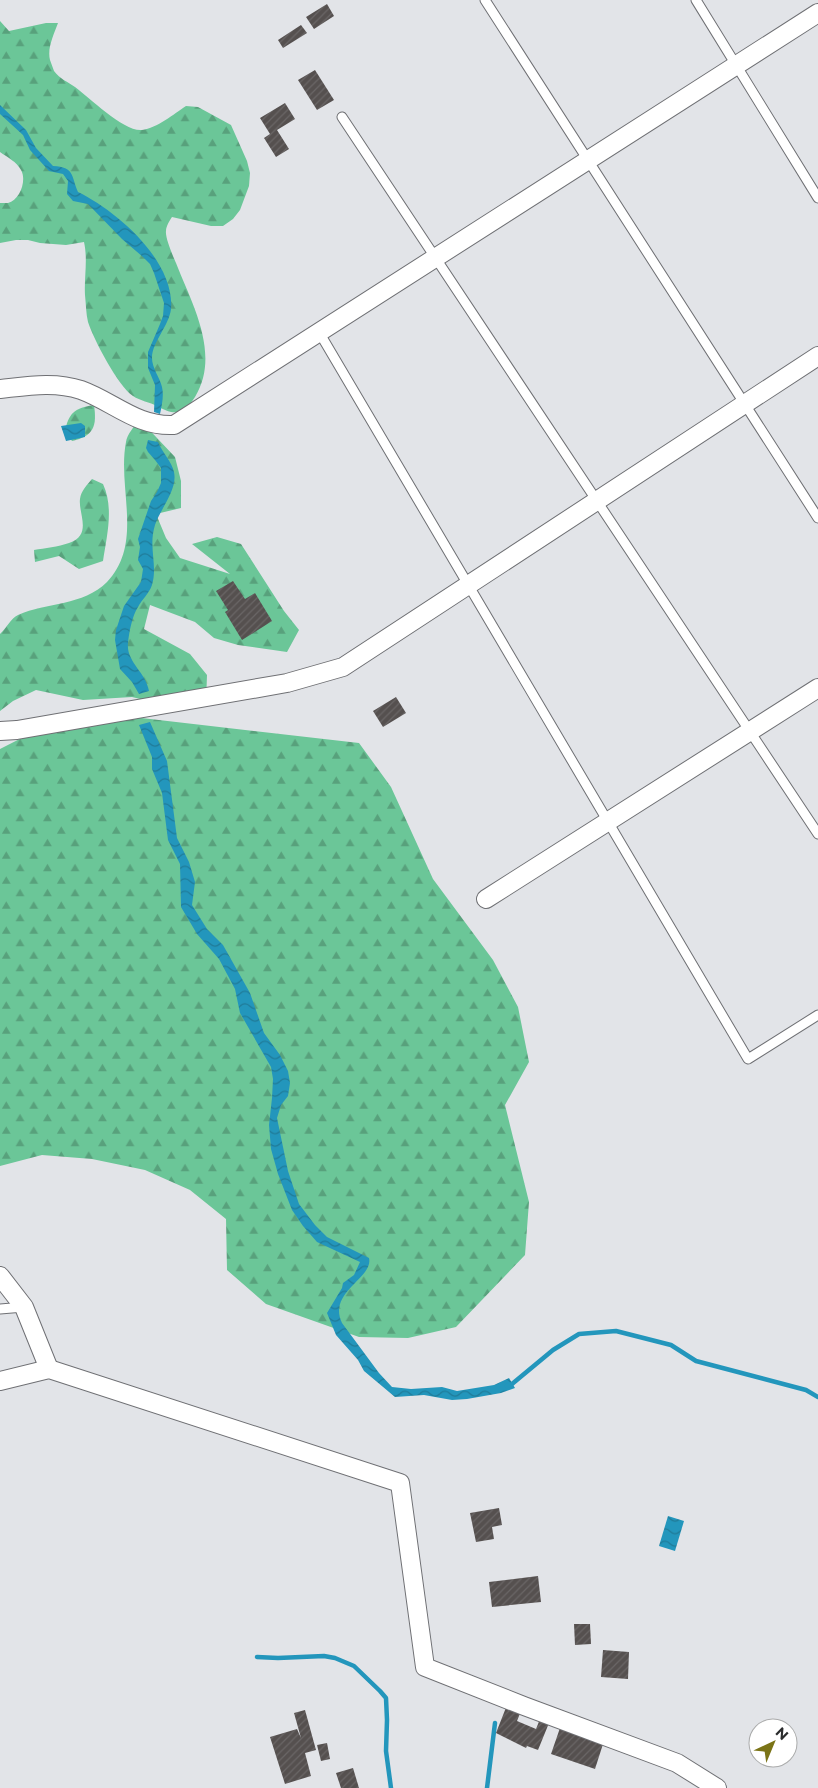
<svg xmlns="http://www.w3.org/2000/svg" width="818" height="1788" font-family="Montserrat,sans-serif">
<defs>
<pattern id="forest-firs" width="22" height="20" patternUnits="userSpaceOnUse" patternTransform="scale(1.25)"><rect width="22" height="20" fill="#6bc698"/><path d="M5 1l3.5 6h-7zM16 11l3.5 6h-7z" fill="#58a17c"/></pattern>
<pattern id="water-waves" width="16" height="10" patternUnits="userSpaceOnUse" patternTransform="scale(1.25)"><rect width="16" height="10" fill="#2396bc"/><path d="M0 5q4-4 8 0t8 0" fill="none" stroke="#1f7b99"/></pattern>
<pattern id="building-hatch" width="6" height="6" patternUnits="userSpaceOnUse" patternTransform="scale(1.25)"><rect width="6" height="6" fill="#55504f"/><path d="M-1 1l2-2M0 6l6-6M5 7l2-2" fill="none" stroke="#6a6666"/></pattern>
</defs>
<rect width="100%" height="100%" fill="#e2e4e8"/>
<g fill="url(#forest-firs)">
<path d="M0,21L9,31L46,23H58C54,34 47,48 50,60C51,63 53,68 54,71C60,79 68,82 75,87C90,98 124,132 142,130C157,128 174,114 186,106L198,107L231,125L247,161L250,173L249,186L240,210L233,219L223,226H211L172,217C170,220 166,226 166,231C165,238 173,256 176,263C192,304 221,354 195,397C183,415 175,416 157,406C150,402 140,401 133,396C118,386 94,340 88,322C86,314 86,304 85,295C84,277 88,260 84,242L66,245L40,243L28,240H16L0,243V203C3,203 5,203 8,203C20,200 27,180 21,170C17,162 7,157 0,152Z"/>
<path d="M94,405C97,426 94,436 72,441L65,432C68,413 75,408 94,405Z"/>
<path d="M139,419L175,457L181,481V508L156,514L166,538L180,558L230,574L192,544L217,537L241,544L284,611L299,630L287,652L238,645L214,638L195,622L150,605L144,629L190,654L207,675L206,703L181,709L132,697L83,700L36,690L13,701L0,711V634C6,629 11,618 18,615C47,602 83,606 107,582C144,543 117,488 126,442C127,434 135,426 139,419Z"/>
<path d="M92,479L103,484C114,508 107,535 103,561L79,569L59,556L35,562L34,550C45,548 58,547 69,543C93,535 78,513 80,499C81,491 87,485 92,479Z"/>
<polygon points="107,714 359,743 391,787 433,879 493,960 518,1007 529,1062 505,1105 529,1202 525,1255 456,1327 408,1338 359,1337 266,1304 227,1270 226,1219 190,1190 145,1170 92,1159 42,1155 0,1166 0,749 57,720"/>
</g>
<g fill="url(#water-waves)">
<path d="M0,105L26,130L36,148L53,166C75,167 71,176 78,192C117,211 175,261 171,309C169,326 152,342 152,358C152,368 160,378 162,387C164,395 162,405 160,414L154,412L155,385L148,368V352L160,324L163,316L164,303L154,273L150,264L143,257L122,239L88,204L73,201L67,194L68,181L63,174L49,171L30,150L23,135L0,114Z"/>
<polygon points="81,423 85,426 85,437 66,441 61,426"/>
<path d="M148,440L158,442C162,452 172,462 174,472C178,490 160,509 155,525C148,547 158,565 152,585C149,594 142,599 138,607C132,616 129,633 128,643C126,662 146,672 149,691L139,694L132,682L120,669L115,640L116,630L124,606L141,582L143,569L138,560L140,547L138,539L151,501L157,492L161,483V468L155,460L148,452L146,448Z"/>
<path d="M150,722L167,761L177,838L189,862L195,882L192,905L207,929L223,945L250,993L264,1033L280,1055L288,1071L290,1083L288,1096L281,1105L277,1118L288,1171L299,1204L315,1225L327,1237L369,1258C374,1278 327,1292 342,1323L379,1373L392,1387L411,1389L442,1387L457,1391L494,1385L509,1378L515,1388L501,1393L467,1399L452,1400L424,1395L395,1397L364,1371L358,1360L336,1335L327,1313L342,1288L343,1283L354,1275L360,1262L317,1242L303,1226L292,1210L278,1174L271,1149L269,1125L272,1098L273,1079L271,1067L240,1013L235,989L219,959L197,934L181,907L180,864L168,840L162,793L152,769V757L139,725Z"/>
<polygon points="668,1516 684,1521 675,1551 659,1546"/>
</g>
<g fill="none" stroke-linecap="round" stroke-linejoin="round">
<g stroke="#2396bc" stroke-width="4.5">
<polyline points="507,1386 512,1384 553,1350 579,1334 616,1331 671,1345 696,1361 806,1390 818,1397"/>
<polyline points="257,1657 278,1658 324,1656 335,1658 354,1666 380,1691 386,1698 387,1720 386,1751 391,1788"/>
<polyline points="487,1788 495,1723"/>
</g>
</g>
<g fill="url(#building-hatch)">
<polygon points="327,4 334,16 314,29 306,17"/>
<polygon points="301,25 307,33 283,48 278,40"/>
<polygon points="315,70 334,100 317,110 298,80"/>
<polygon points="285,103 295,119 277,130 289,149 276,157 264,138 270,134 260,118"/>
<polygon points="233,581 245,599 255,593 272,621 242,640 225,612 228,610 216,591"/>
<polygon points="396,697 406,713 383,727 373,711"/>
<polygon points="499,1508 502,1525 492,1527 494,1539 476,1542 470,1513"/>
<polygon points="538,1576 541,1602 492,1607 489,1582"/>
<polygon points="574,1624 590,1624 591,1644 575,1645"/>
<polygon points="603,1650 629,1652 628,1679 601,1677"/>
<polygon points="507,1705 521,1711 517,1721 536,1729 540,1719 549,1723 538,1750 527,1746 526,1748 496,1733"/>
<polygon points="305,1710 316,1750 305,1753 311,1776 285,1784 270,1737 297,1729 301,1738 294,1713"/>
<polygon points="560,1728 603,1744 595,1769 551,1754"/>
<polygon points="327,1743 330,1759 321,1761 317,1745"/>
<polygon points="353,1768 359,1788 341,1788 336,1773"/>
</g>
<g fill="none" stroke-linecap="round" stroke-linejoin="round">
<defs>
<g id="lane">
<polyline points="485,0 818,518"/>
<polyline points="696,0 818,198"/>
<polyline points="342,117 818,834"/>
<polyline points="319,332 748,1059 818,1015"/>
<polyline points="0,1309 24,1307"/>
</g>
<g id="street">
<path d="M0,389C27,386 55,381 81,390C114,402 137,427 174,425L818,13"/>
<polyline points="0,731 17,730 287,683 343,667 818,356"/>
<polyline points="486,899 818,688"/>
<polyline points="0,1276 24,1307 49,1369"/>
<polyline points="0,1381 49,1369 400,1483 425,1667 524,1706 677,1763 717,1788"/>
</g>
</defs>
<use href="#lane" stroke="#6f7074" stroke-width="11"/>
<use href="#street" stroke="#6f7074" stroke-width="20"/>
<use href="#lane" stroke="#fff" stroke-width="9"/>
<use href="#street" stroke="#fff" stroke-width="18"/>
</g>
<g transform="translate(773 1743) rotate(44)"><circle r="24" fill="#ffffff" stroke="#aaabab"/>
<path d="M0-4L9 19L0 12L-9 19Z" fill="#7b7417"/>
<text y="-8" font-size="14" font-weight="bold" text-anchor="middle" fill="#2b2c2d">N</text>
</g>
</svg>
